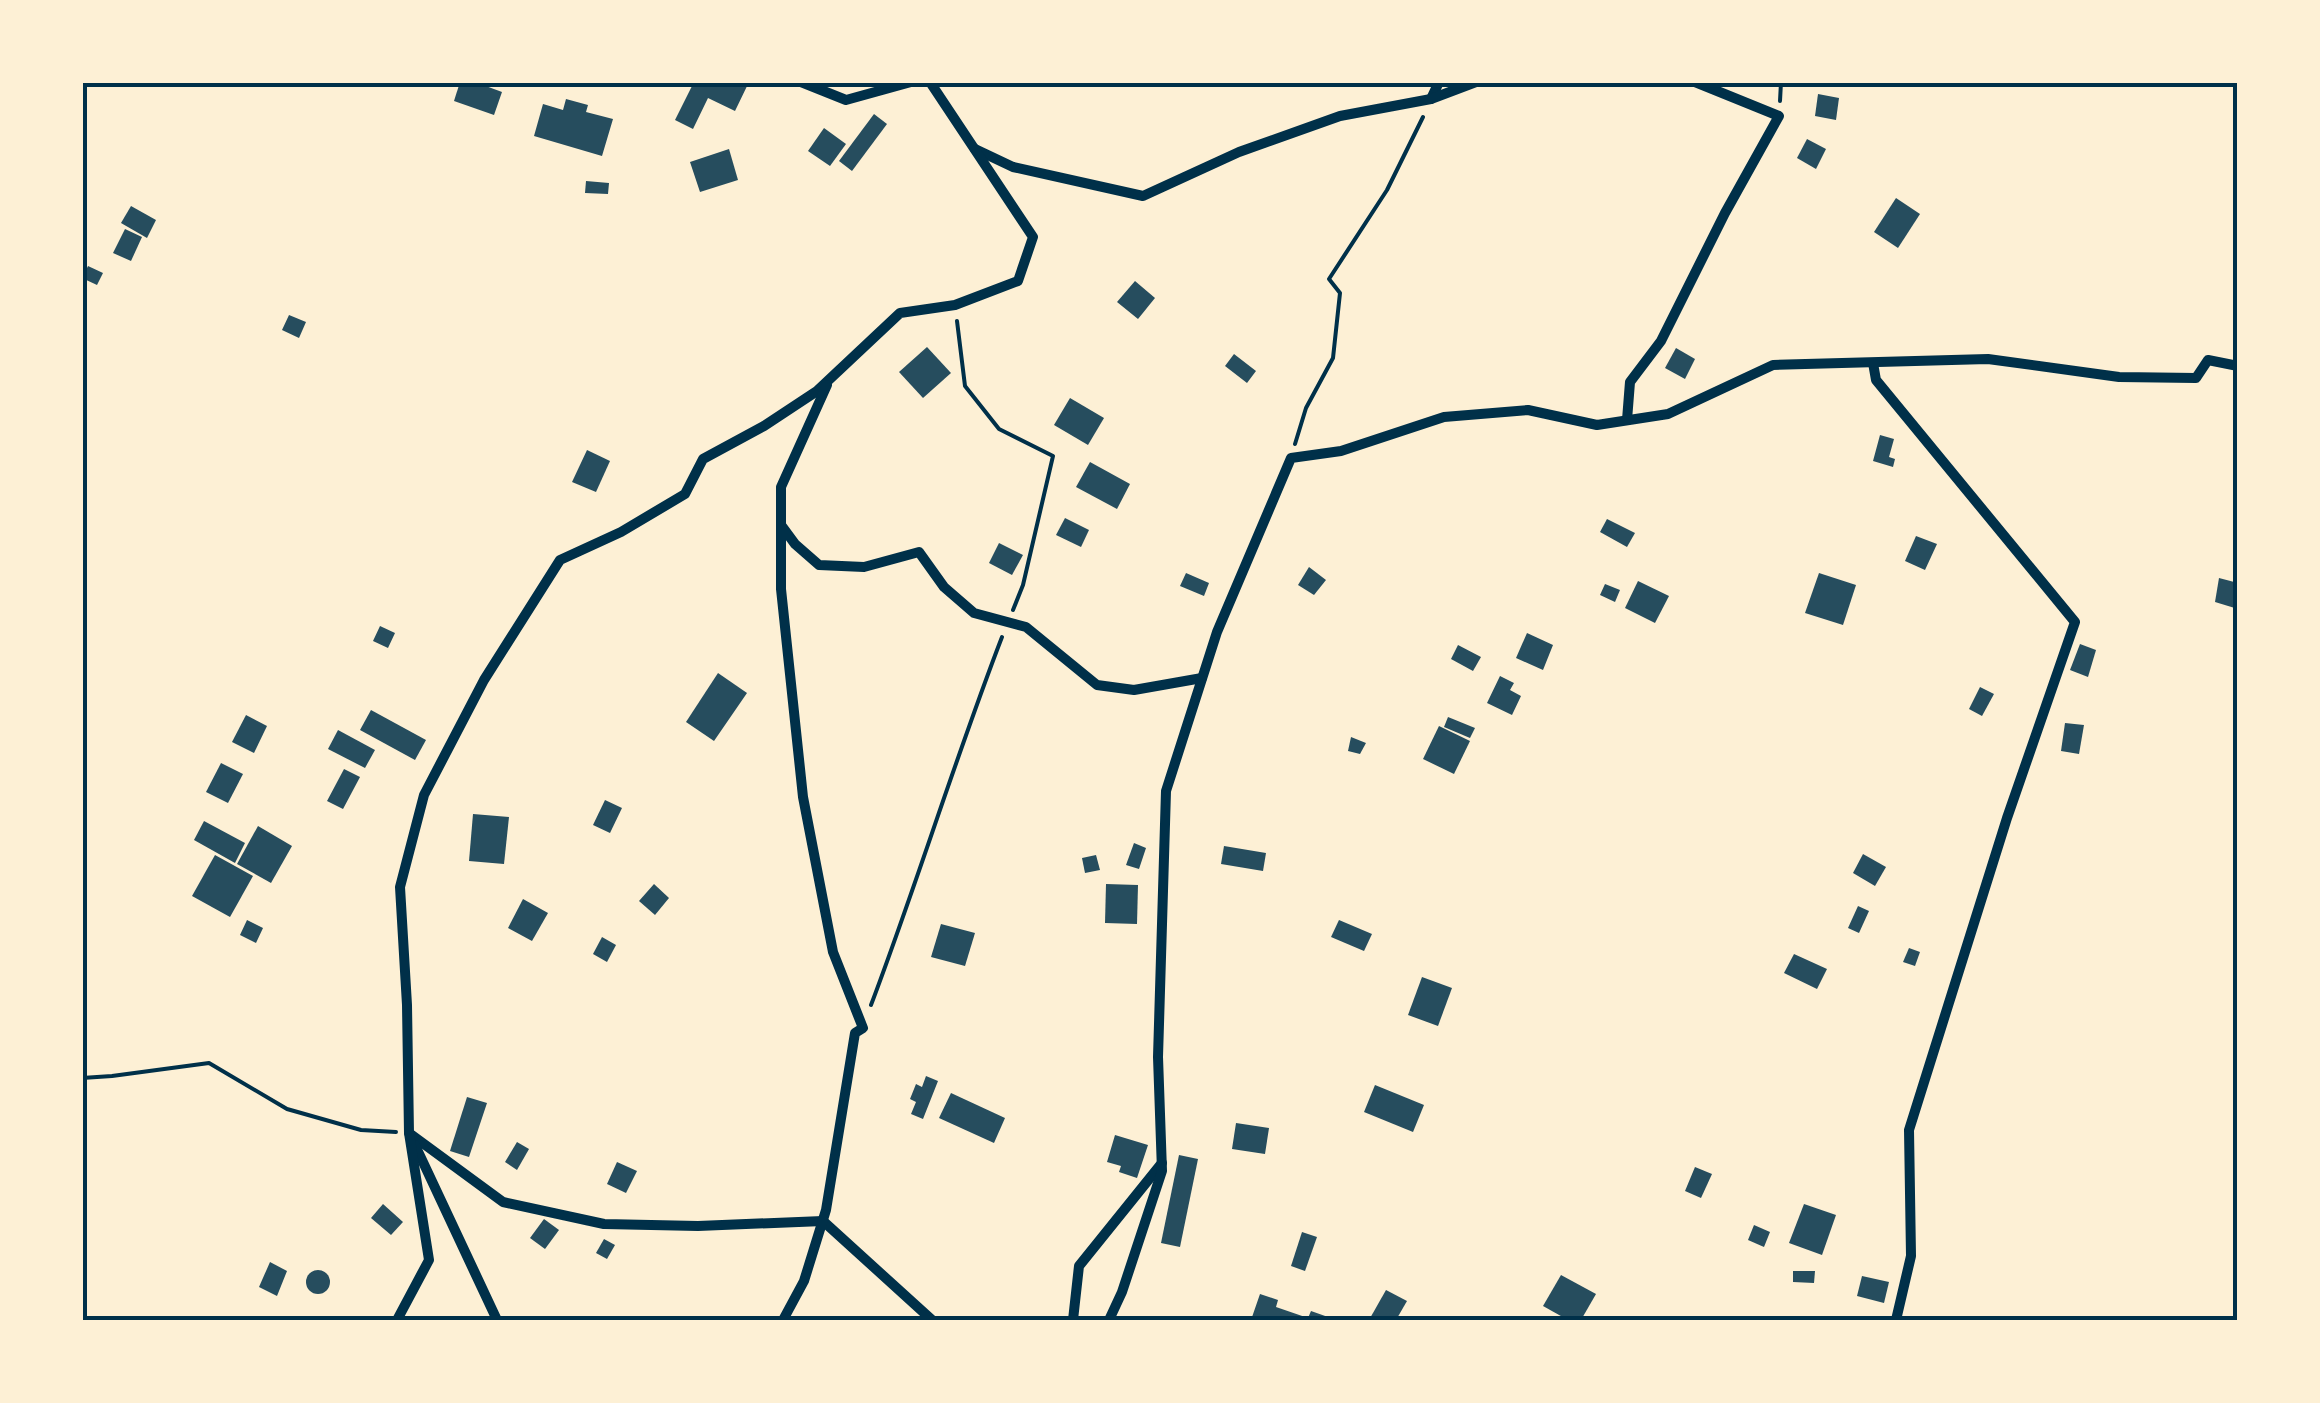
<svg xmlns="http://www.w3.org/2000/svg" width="2320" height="1403" font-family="Lato,sans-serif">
<rect width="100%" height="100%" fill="#fdf0d5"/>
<g fill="#264d5e">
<polygon points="460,82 475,82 502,92 494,115 454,101"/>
<polygon points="694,82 749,82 735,111 708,98 693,129 675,120"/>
<polygon points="1818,94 1839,98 1836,120 1815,116"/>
<polygon points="566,99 588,105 586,112 613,119 602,156 534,136 543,104 563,110"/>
<polygon points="874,114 887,124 852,171 839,161"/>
<polygon points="824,128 846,144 830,166 808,151"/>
<polygon points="1807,139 1826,149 1816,169 1797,158"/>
<polygon points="729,149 738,180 700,192 690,162"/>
<polygon points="586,181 609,183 608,194 585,193"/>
<polygon points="1896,198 1920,214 1898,248 1874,232"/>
<polygon points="131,206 156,220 147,238 121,223"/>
<polygon points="125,229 142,237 131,261 113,253"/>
<polygon points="88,266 103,273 97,285 82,278"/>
<polygon points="1135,281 1155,298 1138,319 1117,302"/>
<polygon points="289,315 306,322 299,338 282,330"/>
<polygon points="927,347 951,373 923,398 899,372"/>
<polygon points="1676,348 1695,359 1685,379 1665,368"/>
<polygon points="1234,354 1256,371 1247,383 1225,366"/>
<polygon points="1070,398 1104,418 1088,445 1054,425"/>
<polygon points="1880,435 1894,439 1889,457 1895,459 1893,467 1873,461"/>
<polygon points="587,450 610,461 596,492 572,482"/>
<polygon points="1090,462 1130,484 1117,509 1076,487"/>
<polygon points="1065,518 1089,530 1081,547 1056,535"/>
<polygon points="1607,519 1635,533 1627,547 1600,532"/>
<polygon points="1916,536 1937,544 1925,570 1905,561"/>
<polygon points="999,543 1023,555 1012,575 989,563"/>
<polygon points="1309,567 1326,580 1314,595 1298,585"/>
<polygon points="1186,573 1209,583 1204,596 1180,586"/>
<polygon points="1819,573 1856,585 1843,625 1805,613"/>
<polygon points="2219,578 2238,583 2238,609 2215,602"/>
<polygon points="1638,581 1669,596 1655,623 1625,608"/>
<polygon points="1605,584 1620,590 1615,602 1600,595"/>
<polygon points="380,626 395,633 388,648 373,641"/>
<polygon points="1527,633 1553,645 1543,670 1516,658"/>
<polygon points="2080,644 2096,650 2088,677 2070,670"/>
<polygon points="1458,645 1481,657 1473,671 1451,659"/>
<polygon points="718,673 747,693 714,741 686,722"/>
<polygon points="1500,676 1514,683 1510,690 1521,696 1512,715 1487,703"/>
<polygon points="1980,687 1994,694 1982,716 1969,709"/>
<polygon points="371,710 426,740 415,760 360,730"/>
<polygon points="246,715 267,726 254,753 232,742"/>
<polygon points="1448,717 1475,728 1470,738 1444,727"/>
<polygon points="2065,723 2084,725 2079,754 2061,751"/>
<polygon points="1439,726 1470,741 1454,774 1423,759"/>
<polygon points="338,730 375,750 365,768 328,749"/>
<polygon points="1351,737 1366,743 1360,754 1348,751"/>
<polygon points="221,763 243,774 228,803 206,792"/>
<polygon points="344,769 360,777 343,809 327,801"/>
<polygon points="605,800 622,808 610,833 593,825"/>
<polygon points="473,814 509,817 504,864 469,861"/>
<polygon points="204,821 245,843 235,863 194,840"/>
<polygon points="258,826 292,846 271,883 237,864"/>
<polygon points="1134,843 1146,848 1139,869 1126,865"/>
<polygon points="1224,846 1266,853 1263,871 1221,864"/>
<polygon points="1863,854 1886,867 1875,886 1853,873"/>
<polygon points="215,855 253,876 230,917 192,896"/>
<polygon points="1096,855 1100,870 1085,873 1082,858"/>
<polygon points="654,884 669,898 655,915 639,901"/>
<polygon points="1106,884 1138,885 1137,924 1105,923"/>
<polygon points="523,899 548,913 532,941 508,928"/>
<polygon points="1858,906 1869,911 1859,933 1848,928"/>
<polygon points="247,920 263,928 256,943 240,935"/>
<polygon points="1339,920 1372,934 1364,951 1331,937"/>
<polygon points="941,924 975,933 965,966 931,957"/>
<polygon points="602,937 616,945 607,962 593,954"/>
<polygon points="1909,948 1920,952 1915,966 1903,962"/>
<polygon points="1794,954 1827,969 1817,989 1784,973"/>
<polygon points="1422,977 1452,988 1438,1026 1408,1015"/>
<polygon points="926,1076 938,1081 923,1119 911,1114 916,1102 910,1099 916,1084 922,1087"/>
<polygon points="1375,1085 1424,1105 1413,1132 1364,1112"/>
<polygon points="951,1093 1005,1118 994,1143 939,1118"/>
<polygon points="467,1097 487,1103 469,1157 450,1151"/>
<polygon points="1236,1123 1269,1128 1265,1154 1232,1149"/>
<polygon points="1115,1135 1148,1145 1137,1178 1119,1172 1121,1166 1107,1162"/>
<polygon points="517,1142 529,1149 517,1170 505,1162"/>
<polygon points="1179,1155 1198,1159 1180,1247 1161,1243"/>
<polygon points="617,1162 637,1171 626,1193 607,1184"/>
<polygon points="1695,1167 1712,1174 1701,1198 1685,1191"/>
<polygon points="383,1204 403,1222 391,1235 371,1218"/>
<polygon points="1804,1204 1836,1215 1822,1255 1789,1243"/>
<polygon points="544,1219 559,1230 545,1249 530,1238"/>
<polygon points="1754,1225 1770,1232 1764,1247 1748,1240"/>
<polygon points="1302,1232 1317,1237 1305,1271 1291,1266"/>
<polygon points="604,1239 615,1245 607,1259 596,1253"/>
<polygon points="270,1262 287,1271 277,1296 259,1287"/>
<circle cx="318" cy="1282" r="12"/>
<polygon points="1793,1271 1815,1271 1814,1283 1793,1282"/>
<polygon points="1561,1275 1596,1294 1581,1320 1568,1320 1543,1306"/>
<polygon points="1862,1276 1889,1282 1884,1303 1857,1296"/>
<polygon points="1386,1290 1407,1301 1396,1320 1369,1320"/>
<polygon points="1260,1294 1278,1300 1276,1307 1308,1318 1311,1311 1328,1317 1327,1320 1251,1320"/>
</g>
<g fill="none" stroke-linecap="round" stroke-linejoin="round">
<g stroke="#003049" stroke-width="4">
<polyline points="1780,101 1781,82"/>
<polyline points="957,321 965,386 999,429 1053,456 1023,585 1013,610"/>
<polyline points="1295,444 1306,408 1333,358 1340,293 1329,279 1387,190 1423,117"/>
<path d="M871,1005C917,883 955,759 1002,637"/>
<polyline points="82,1078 112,1076 209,1063 287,1109 361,1130 396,1132"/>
</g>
<g stroke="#003049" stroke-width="10">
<polyline points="801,82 846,100 911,82"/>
<polyline points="1431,99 1439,82"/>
<polyline points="975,149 1013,167 1143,196 1239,152 1340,116 1431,99 1476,82"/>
<polyline points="1873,363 1876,380 2075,622 2007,818 1909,1130 1911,1256 1896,1320"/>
<polyline points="1627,420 1630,382 1661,341 1725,213 1779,116 1695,82"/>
<polyline points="781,525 795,544 819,565 864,567 919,552 944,587 974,613 1026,627 1097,685 1134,690 1202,678"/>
<polyline points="409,1133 503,1202 604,1224 698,1226 823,1221 932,1320"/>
<polyline points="415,1145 497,1320"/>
<polyline points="397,1320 429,1260 409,1133 407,1005 400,887 424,795 484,680 560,560 621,532 685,494 703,459 764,426 817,391 900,313 955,305 1018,281 1033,237 930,82"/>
<polyline points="783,1320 804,1281 826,1210 855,1033 863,1028 833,952 803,797 781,589 781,487 827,385"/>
<polyline points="1073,1320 1079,1266 1162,1163"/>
<polyline points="1109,1320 1122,1292 1162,1171 1158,1057 1166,791 1217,632 1291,458 1341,451 1444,417 1528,410 1597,425 1668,414 1773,365 1988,359 2119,377 2196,378 2208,360 2238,366"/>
</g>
</g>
<rect width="2320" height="1403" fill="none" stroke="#fdf0d5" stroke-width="170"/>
<rect x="85" y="85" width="2150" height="1233" fill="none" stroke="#003049" stroke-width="4"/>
</svg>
